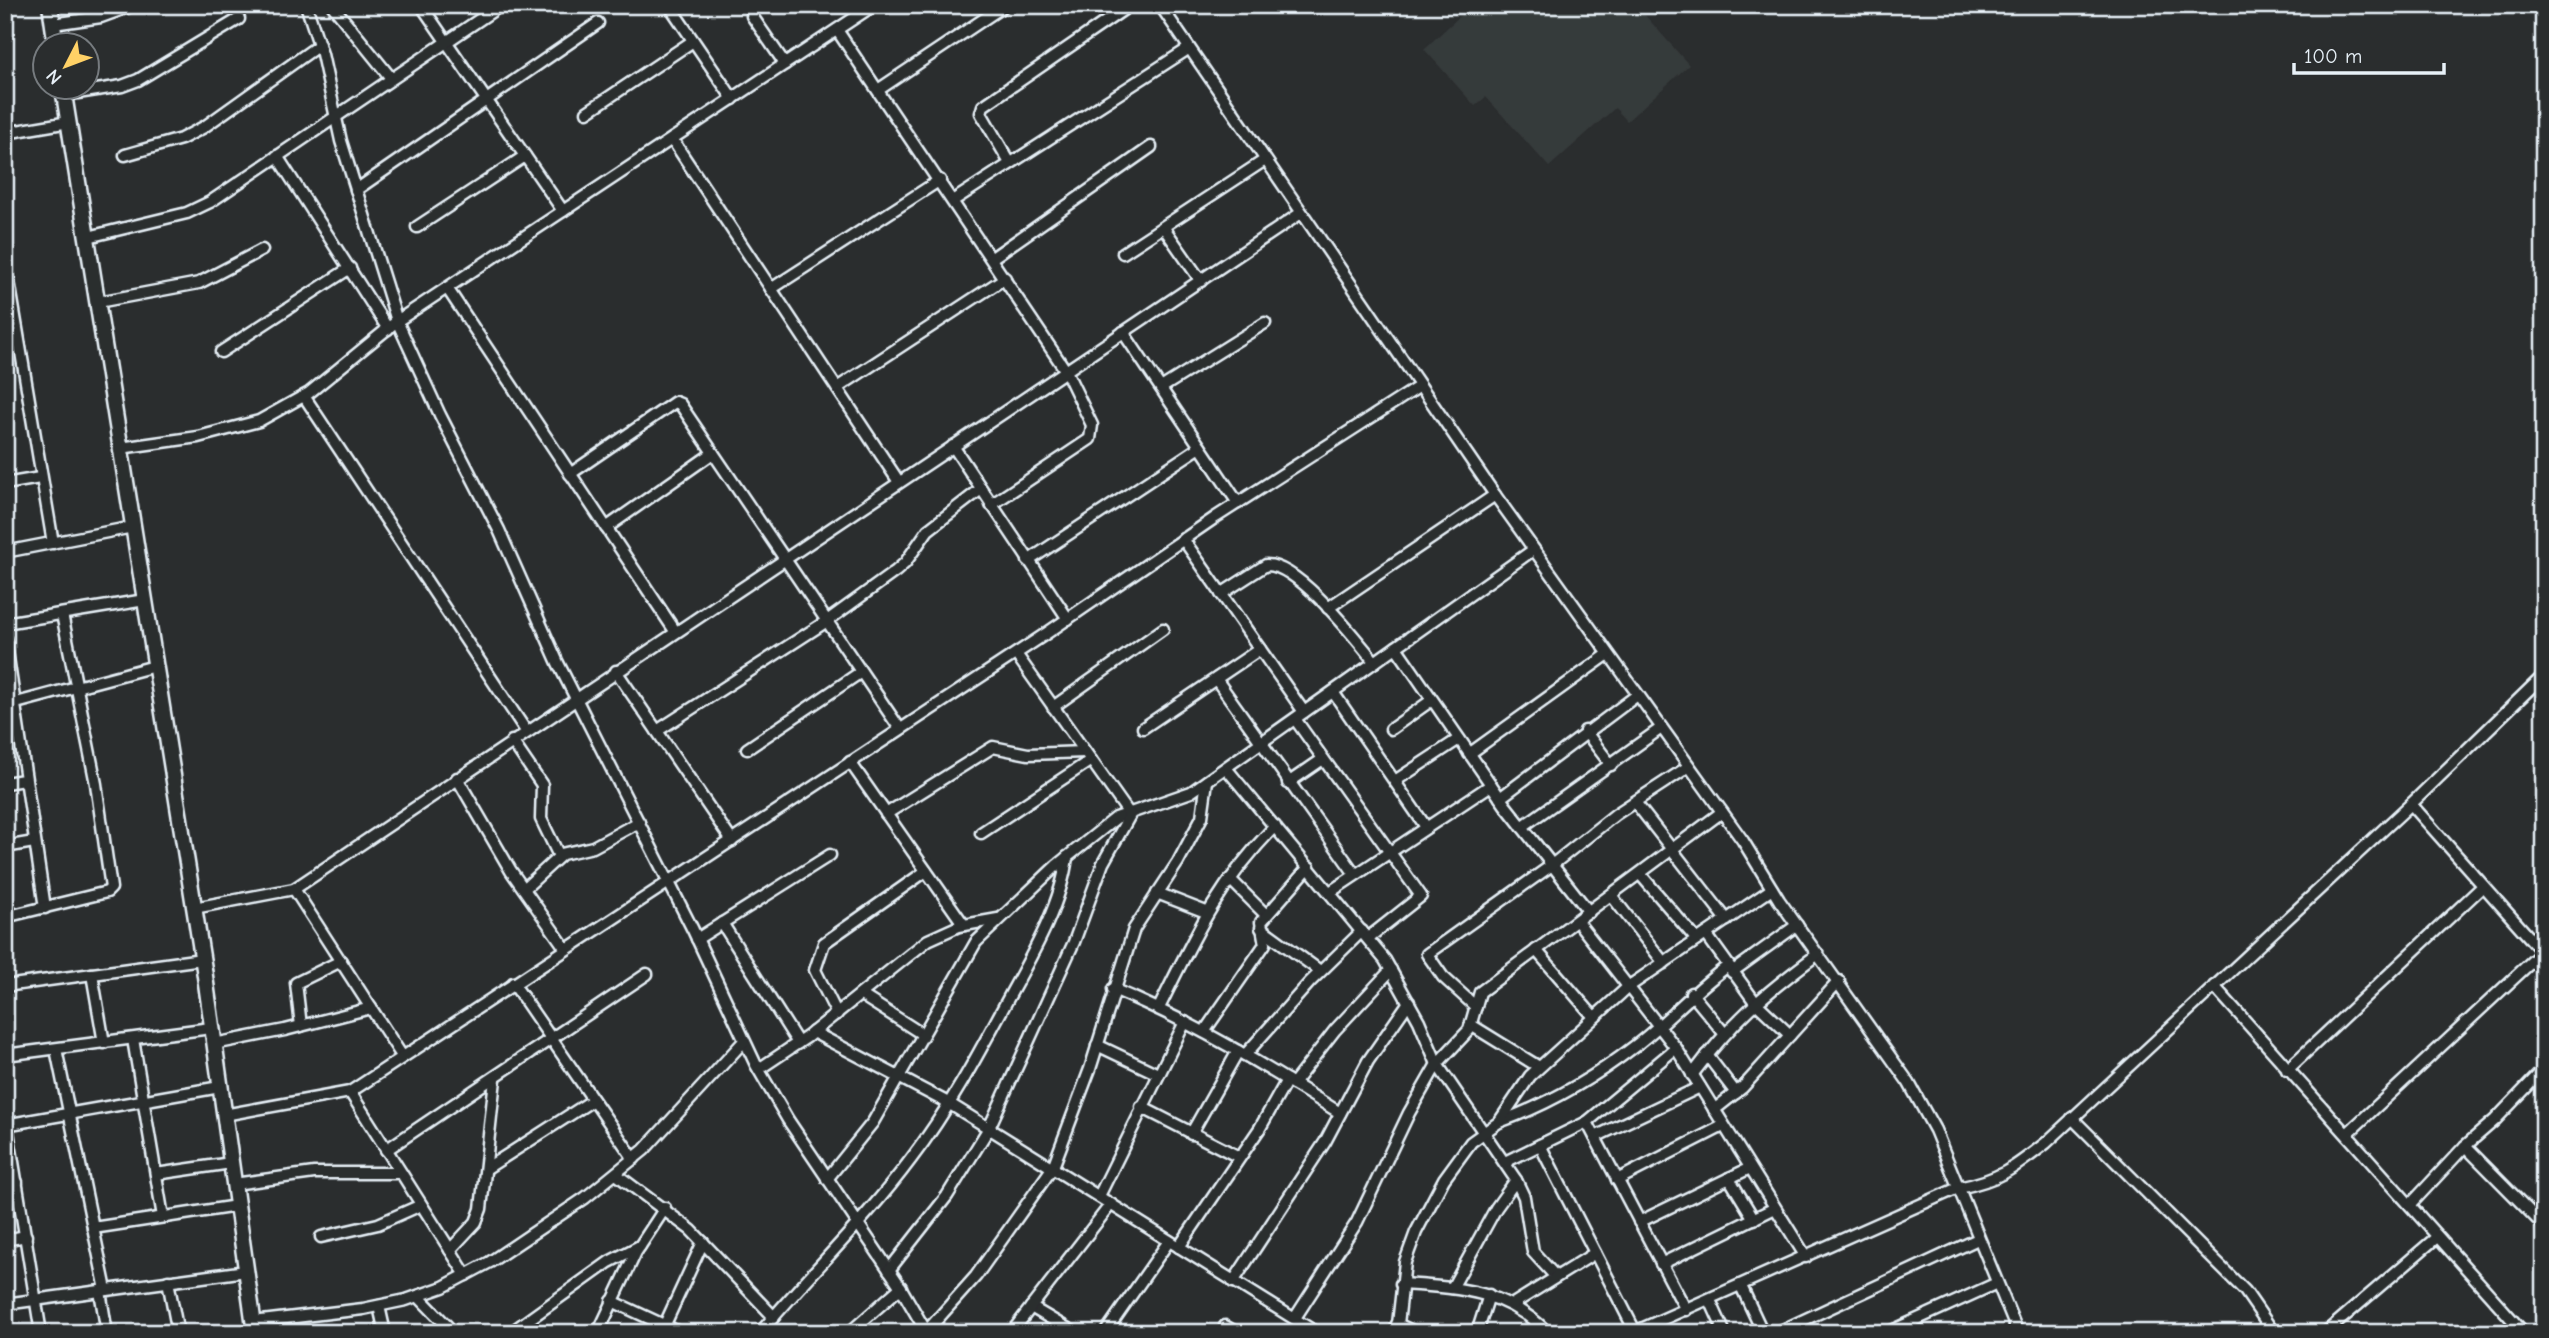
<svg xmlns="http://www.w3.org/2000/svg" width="2549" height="1338" font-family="'Comic Neue',sans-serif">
<rect width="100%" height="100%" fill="#2a2d2e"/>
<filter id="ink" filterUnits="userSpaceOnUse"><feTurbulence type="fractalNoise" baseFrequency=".0143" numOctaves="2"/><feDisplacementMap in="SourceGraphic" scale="14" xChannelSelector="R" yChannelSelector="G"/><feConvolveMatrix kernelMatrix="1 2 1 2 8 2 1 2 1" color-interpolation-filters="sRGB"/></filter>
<g filter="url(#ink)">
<polygon fill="#363a3b" points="1472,5 1636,5 1689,65 1627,121 1615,108 1549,167 1486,97 1475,106 1424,49"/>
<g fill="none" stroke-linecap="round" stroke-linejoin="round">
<defs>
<g id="street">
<polyline points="306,5 322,54 341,141 397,321 440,415 499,530 558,663 693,930 756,1065 788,1120 898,1283 927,1333"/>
<polyline points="332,5 391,78"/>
<polyline points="421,5 563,211"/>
<polyline points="669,5 733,99"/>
<polyline points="755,5 752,16 785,64"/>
<polyline points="1160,5 1495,495 1743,841 1779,900 1909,1083 1935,1130 2018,1333"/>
<polyline points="53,24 101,17 134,5"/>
<polyline points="837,30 1066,371 1092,425 1090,439 991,505"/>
<polyline points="878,90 1005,5"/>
<polyline points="65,95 122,86 138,80 239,19"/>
<polyline points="587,112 693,41"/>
<polyline points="5,133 69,122"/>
<polyline points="672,139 899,482"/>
<polyline points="125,155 181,139 204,127 319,45"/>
<polyline points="277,156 388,329"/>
<polyline points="1010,163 981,113 983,106 1130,5"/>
<polyline points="356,190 598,23"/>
<polyline points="954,200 1188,49"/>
<polyline points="417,227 525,156"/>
<polyline points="1164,228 1201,281"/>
<polyline points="88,237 187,213 210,202 501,5"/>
<polyline points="1123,253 1265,160"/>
<polyline points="5,257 53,543"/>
<polyline points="992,258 1151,147"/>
<polyline points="447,288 675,631"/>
<polyline points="771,289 940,180"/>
<polyline points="98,302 199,283 262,250"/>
<polyline points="1123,332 1238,503"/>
<polyline points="221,352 350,268"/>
<polyline points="837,388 1005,278"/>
<polyline points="1161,388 1265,323"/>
<polyline points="304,396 526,731"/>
<polyline points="953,446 1068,619"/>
<polyline points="120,448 198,437 259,421 309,393 397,321 874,5"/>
<polyline points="570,474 675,402 680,404 900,729"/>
<polyline points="5,484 40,478"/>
<polyline points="606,528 713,453"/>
<polyline points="1183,539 1304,712"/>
<polyline points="5,552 133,527"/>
<polyline points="1028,561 1200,447"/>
<path d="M1221,594L1266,565C1297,563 1355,638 1375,662"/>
<polyline points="1328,608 1495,495"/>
<polyline points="5,623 145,600"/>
<polyline points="5,637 45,908"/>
<polyline points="1396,647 1505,805 1589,912"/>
<polyline points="616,671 732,841"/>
<polyline points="1216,679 1355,874"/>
<polyline points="1333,692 1426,827"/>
<polyline points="5,706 155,666"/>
<polyline points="1053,707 1163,629"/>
<polyline points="1295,719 1421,896 1368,938"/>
<polyline points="1143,728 1260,649"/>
<polyline points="1391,729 1432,700"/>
<polyline points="657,731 827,621 896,571 905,563 928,530 981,489"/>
<polyline points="1585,731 1611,765"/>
<polyline points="512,741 542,785 541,819 559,856"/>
<polyline points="747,749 861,672"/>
<polyline points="1469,754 1607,655"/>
<polyline points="850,762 964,925"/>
<polyline points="1226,768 1385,960 1419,1021 1437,1064 1516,1180 1524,1197 1533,1252 1556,1277"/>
<polyline points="457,778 511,871 566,949"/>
<polyline points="1395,781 1459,739"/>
<polyline points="5,783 24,780"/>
<polyline points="1288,783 1323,759"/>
<polyline points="1500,798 1636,696"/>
<polyline points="1635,802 1727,920"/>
<polyline points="2411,804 2544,954"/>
<polyline points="886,814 993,747 1028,754 1085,752"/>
<polyline points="1522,827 1660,729"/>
<polyline points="981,833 1091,760"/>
<polyline points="5,847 34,842"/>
<polyline points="1640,874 1697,940"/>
<polyline points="1230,879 1266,915"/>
<polyline points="294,889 402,1056"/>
<polyline points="524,889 562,854 593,847 639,822"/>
<polyline points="1330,892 1491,785"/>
<polyline points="1157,893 1206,912"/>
<polyline points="1611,895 1664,963"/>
<polyline points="194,908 294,889 1301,213"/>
<polyline points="5,917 107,892 111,888 96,784 62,614"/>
<polyline points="1577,921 1676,1048 1806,1257"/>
<polyline points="722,923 798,1043"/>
<polyline points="1261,928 1320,971"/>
<polyline points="1706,934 1755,1002 1790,1035"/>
<polyline points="697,939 830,855"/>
<polyline points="1536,950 1594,1017"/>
<polyline points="1732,972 1797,925"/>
<polyline points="92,974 104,1043"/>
<polyline points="513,983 634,1159"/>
<polyline points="5,986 202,959"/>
<polyline points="2214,986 2524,1333"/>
<path d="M1113,989C1193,1022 1267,1067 1340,1113"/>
<polyline points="1691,993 1724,1033"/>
<polyline points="861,995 922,1034"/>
<polyline points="1476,1007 1443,977 1427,954 1552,865 1616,814 1688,767"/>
<path d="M1159,1008C1195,935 1217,886 1275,826"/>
<polyline points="837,1014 815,970 824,943 926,871"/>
<polyline points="1471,1025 1539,1067"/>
<polyline points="301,1026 296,983 341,961"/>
<polyline points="813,1032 950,1104 1317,1333"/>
<polyline points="1204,1032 1265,944 1261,922 1309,867"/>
<polyline points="133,1039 163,1217"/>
<polyline points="214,1044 285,1030 371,1008"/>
<polyline points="1097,1045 1158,1074"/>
<polyline points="56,1049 106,1290"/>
<polyline points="5,1055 211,1028"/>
<polyline points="1245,1055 1310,982 1362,931"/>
<polyline points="1707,1055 1736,1093"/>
<polyline points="759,1069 807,1037 928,940 959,926 998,919"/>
<polyline points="2287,1070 2483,886"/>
<path d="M1692,1075C1733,1020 1764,994 1818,954"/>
<polyline points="1293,1084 1335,1030 1391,970"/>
<polyline points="350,1092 466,1275"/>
<polyline points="1141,1107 1239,1157"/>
<polyline points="1714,1110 1743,1087 1839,981"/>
<polyline points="224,1115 350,1092 1047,633 1216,517 1420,386"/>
<polyline points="2072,1118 2245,1291 2274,1333"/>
<path d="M1499,1122C1547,1105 1595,1077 1635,1046C1668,1021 1694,990 1728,966"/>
<polyline points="1587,1122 1686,1310"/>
<polyline points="5,1125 220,1087"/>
<polyline points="7,1125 41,1333"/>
<polyline points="1191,1134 1238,1051"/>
<polyline points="2347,1134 2542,952"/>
<polyline points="1595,1137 1700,1087"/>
<polyline points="1540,1145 1636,1333"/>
<polyline points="2465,1146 2544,1226"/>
<polyline points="386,1150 647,974"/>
<polyline points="1505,1162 1587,1122 1676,1048"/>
<polyline points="487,1168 593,1100"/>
<polyline points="156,1174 231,1163"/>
<polyline points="616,1174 691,1230 774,1317"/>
<polyline points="1729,1178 1754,1219"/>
<polyline points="827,1179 873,1122 976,942 1056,866 1116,818 1191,792 1533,550"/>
<polyline points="1617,1180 1723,1126"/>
<polyline points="5,1184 17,1182"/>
<polyline points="234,1184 314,1173 401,1173"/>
<polyline points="1099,1196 1185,1022"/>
<polyline points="2411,1204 2465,1146 2495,1120 2544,1069"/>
<polyline points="1639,1222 1750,1168"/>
<polyline points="93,1228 237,1206"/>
<polyline points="321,1237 378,1224 421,1205"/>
<polyline points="5,1240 26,1236"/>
<polyline points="1179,1247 1260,1128 1287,1080"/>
<polyline points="450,1250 476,1222 481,1209 495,1079"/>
<polyline points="1661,1264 1775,1208"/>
<polyline points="889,1270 947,1196 989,1128 1074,942 1103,863 1130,815 1016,654"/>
<polyline points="168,1281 178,1333"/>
<polyline points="1233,1282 1325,1142 1368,1061 1409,1002"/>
<path d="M1401,1284C1460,1288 1504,1289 1548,1333"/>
<polyline points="1741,1286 1763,1333"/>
<polyline points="1452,1288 1496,1208 1516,1180"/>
<polyline points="100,1291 107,1333"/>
<polyline points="418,1296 454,1333"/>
<polyline points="1710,1300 1725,1333"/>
<polyline points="612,1301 681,1333"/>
<polyline points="5,1304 246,1271"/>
<polyline points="1513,1304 1595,1253"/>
<polyline points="379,1306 385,1333"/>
<polyline points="1031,1307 1075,1333"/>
<polyline points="1295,1318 1357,1222 1409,1113 1437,1064 1469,1030 1480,992 1722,812"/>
<polyline points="253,1322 363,1309 406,1300 443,1287 490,1262 585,1198 644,1150 744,1041"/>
<polyline points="1397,1324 1417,1333"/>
<polyline points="1225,1326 1237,1333"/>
<polyline points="926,1332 976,1276 1053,1167 1090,1069 1134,929 1178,862 1202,817 1207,781"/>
<polyline points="510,1333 609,1262 640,1246"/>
<polyline points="598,1333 636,1252 665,1208"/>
<polyline points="661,1333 703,1242"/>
<path d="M760,1333C809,1274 865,1221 911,1159C950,1108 980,1051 1010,995C1033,953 1061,905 1067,857"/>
<polyline points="849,1333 901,1287"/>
<polyline points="1011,1333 1111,1204"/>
<polyline points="1105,1333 1169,1241"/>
<polyline points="1397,1333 1405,1262 1416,1232 1444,1179 1471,1142 1499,1122 1530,1076 1628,987 1772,889"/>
<polyline points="1477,1333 1489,1295"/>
<path d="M1632,1333L1958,1188C1999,1180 2013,1169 2046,1143L2411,804L2544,675"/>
<polyline points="1776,1333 1978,1239"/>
<polyline points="1887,1333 1997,1283"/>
<polyline points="2325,1333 2437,1237"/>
<polyline points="2538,1333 2544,1326"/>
</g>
<g id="secondary">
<polyline points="50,5 56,46"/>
<polyline points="63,88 204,969 255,1333"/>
</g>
</defs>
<use href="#street" stroke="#e8f1f8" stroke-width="15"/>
<use href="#secondary" stroke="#e8f1f8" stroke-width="19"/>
<use href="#street" stroke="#2a2d2e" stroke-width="10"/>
<use href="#secondary" stroke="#2a2d2e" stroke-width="14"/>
</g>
</g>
<rect width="2549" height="1338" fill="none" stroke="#2a2d2e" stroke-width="28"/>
<rect x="14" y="14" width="2521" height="1310" fill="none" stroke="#e8f1f8" stroke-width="2.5" filter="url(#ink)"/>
<g transform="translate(66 66) rotate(228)"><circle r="33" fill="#2a2d2e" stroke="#767b7f" stroke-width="2"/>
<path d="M0-5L12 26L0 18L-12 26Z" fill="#ffd166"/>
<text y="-10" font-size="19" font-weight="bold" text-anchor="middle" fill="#e8f1f8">N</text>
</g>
<path d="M2294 63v10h150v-10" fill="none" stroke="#e8f1f8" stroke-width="3.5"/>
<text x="2304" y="63" font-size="21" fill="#e8f1f8" stroke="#2a2d2e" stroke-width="5" paint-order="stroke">100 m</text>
</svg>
